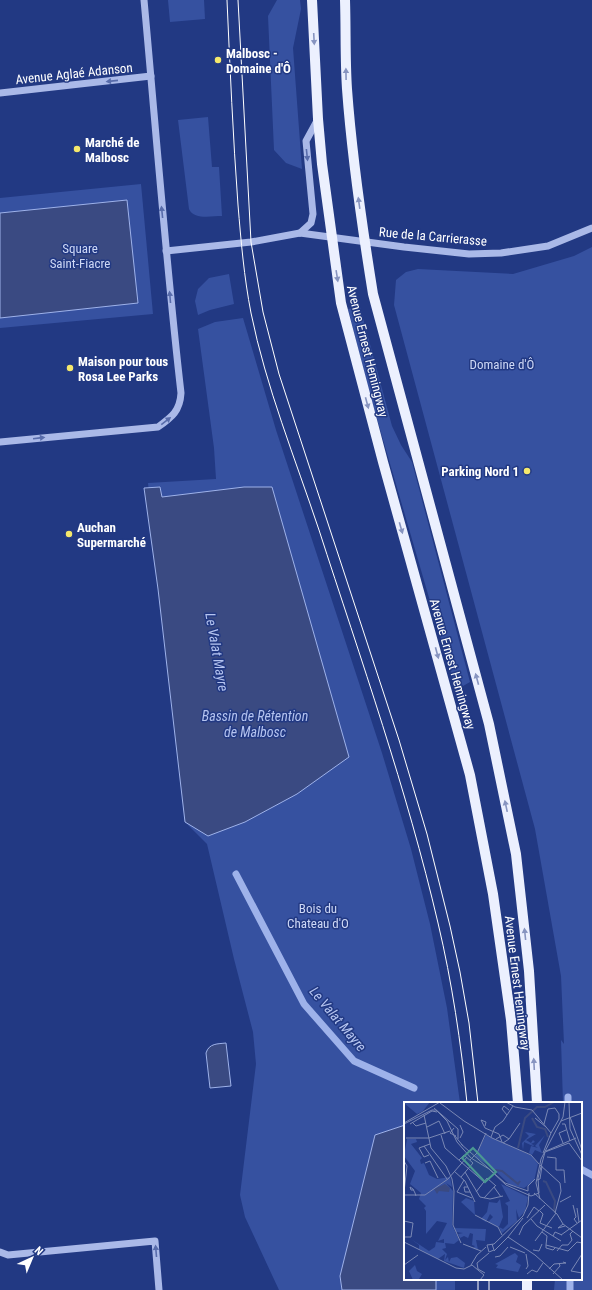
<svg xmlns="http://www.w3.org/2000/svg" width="592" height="1290" font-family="'Roboto Condensed',sans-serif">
<rect width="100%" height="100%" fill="#223983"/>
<g fill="#3651a0">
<polygon points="168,0 204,0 205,19 170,22"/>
<polygon points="277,0 300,0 301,9 293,48 302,169 286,163 274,150 268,16"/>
<path d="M208,117L212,167H219L222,216C211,216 194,220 189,209L178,120Z"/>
<polygon points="141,184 153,314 0,328 0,198"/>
<polygon points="592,247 592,1290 554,1290 555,1279 581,1279 581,1103 563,1103 561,1040 564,1044 561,976 535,829 394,305 396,280 406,272 418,269 513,274 574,256"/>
<polygon points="229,274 234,304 210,310 198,315 195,301 198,289 209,278"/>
<polygon points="360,307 392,426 401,445 412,462 470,682 463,686 457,683 453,680 368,388 348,309"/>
<polygon points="243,318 276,430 382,753 411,849 430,924 447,1008 460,1103 405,1103 405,1279 455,1279 455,1290 279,1290 245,1217 240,1195 256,1064 253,1032 234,959 207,844 185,822 148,483 216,479 214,448 198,329 215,322"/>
</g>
<g fill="#3a4a82" stroke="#9eb2ea">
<polygon points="127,200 138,303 0,318 0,213"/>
<polygon points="160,487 162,497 244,487 272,487 349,757 297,794 245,822 208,836 185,822 158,589 144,488"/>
<path d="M226,1043L231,1086L210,1088L206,1053C209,1043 218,1044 226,1043Z"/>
<polygon points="405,1125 405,1279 436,1279 436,1290 342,1290 340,1276 375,1135"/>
</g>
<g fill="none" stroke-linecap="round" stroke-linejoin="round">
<g stroke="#9eb2ea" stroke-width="7">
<polyline points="236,874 304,1004 354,1061 414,1088"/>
<polyline points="568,1097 568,1103"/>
<polyline points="581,1169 592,1175"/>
<polyline points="570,1290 570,1279"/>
</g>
<g stroke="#aab9e8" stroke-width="7">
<polyline points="0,93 151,76"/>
<polyline points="300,233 311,223 313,214 306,141 318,119"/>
<polyline points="166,251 251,242 300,233 404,247 469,254 501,253 548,246 592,228"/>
<path d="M0,442L158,427C172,417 180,411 181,393C166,263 156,131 144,0"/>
<polyline points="0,1252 8,1255 155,1241 159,1290"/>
</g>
<g stroke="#ecf0fe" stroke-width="10">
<polyline points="312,0 318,119 322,164 341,303 383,462 470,775 493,894 511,1020 518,1103"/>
<path d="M345,0C346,29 345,59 347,89C352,158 362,226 373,294L489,724L516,854L529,971L537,1103"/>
<polyline points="527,1290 527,1279"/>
</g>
<g stroke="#fff" stroke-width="1">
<path d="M227,0C230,68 233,137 238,205C241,241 244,277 251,313C266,387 295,458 319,530C361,660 407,790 438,923C452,982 461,1043 467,1103"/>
<polyline points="238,0 251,242 263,312 279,374 399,740 427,834 450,926 460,972 469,1023 478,1103"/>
<polyline points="478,1279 478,1290"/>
<polyline points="489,1290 489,1279"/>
</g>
</g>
<defs><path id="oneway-solid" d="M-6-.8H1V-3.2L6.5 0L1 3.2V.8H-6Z"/></defs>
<g fill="#8794c0">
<use href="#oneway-solid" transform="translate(314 39) rotate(87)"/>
<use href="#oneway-solid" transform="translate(346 74) rotate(-91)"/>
<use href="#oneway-solid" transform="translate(359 203) rotate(-98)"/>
<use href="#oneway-solid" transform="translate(337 276) rotate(81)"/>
<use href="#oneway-solid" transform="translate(367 403) rotate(75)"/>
<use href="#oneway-solid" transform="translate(401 528) rotate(74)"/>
<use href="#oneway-solid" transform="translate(437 653) rotate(75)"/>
<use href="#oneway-solid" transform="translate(477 679) rotate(-105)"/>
<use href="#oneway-solid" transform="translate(506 806) rotate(-102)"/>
<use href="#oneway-solid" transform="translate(525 934) rotate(-96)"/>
<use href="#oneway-solid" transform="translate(534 1064) rotate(-93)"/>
</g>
<g fill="#586cab">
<use href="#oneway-solid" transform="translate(112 81) rotate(174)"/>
<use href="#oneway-solid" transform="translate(307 155) rotate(84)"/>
<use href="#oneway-solid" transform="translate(162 212) rotate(-96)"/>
<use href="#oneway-solid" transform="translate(170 297) rotate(-95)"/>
<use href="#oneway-solid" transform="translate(166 421) rotate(-38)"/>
<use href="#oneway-solid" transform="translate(39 438) rotate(-7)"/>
<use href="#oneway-solid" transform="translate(156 1251) rotate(-95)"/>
</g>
<g fill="#f5e86c" stroke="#223983" stroke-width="1.5">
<circle cx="218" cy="60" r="4"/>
<circle cx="77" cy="149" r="4"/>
<circle cx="70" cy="368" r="4"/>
<circle cx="527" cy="471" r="4"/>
<circle cx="69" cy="534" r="4"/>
</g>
<g text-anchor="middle" stroke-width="3" stroke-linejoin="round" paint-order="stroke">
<g font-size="13" font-weight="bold" fill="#fff" stroke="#223983" text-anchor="start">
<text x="226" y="58">Malbosc -<tspan x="226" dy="15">Domaine d'Ô</tspan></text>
<text x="85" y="147">Marché de<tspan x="85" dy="15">Malbosc</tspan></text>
<text x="78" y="366">Maison pour tous<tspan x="78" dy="15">Rosa Lee Parks</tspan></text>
<text x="519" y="476" text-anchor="end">Parking Nord 1</text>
<text x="77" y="532">Auchan<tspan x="77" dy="15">Supermarché</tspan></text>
</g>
<g font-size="13" fill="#fff" stroke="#223983">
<text transform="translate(74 73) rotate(-6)" y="5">Avenue Aglaé Adanson</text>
<text transform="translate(433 236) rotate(5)" y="5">Rue de la Carrierasse</text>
<text transform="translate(368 351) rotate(76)" y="5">Avenue Ernest Hemingway</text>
<text transform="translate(453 664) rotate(74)" y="5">Avenue Ernest Hemingway</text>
<text transform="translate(518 983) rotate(83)" y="5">Avenue Ernest Hemingway</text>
</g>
<g font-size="13" fill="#ced8f6" stroke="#223983">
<text x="80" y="253">Square<tspan x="80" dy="15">Saint-Fiacre</tspan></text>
<text x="502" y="369">Domaine d'Ô</text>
<text x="318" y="913">Bois du<tspan x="318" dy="15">Chateau d'O</tspan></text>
</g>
<g font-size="14" font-style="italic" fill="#b5c4f0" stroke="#223983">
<text transform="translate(217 652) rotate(80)" y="5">Le Valat Mayre</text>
<text x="255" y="721">Bassin de Rétention<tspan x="255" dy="16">de Malbosc</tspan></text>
<text transform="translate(338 1019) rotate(50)" y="5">Le Valat Mayre</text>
</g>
</g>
<g transform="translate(404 1102)">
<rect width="178" height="178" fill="#223983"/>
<path d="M26,0L19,9L13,12L0,1ZM121,30L132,32L122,38L127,41L129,38L131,40L127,42L130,43L134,40L129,44L120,40L119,48L118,41L125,34ZM82,33L128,54L134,62L130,79L120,86L106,83L86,64L71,55ZM141,33L135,43L138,51L131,48L128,53L125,51L127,44L134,46L131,44ZM3,37H12L13,40L7,42L18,56L16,58L17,62L20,61L25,73L33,77L46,75L48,85L42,81L49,89L48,123L55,138L50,142L41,141L42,146L38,147L43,152L41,158L44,155L45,160L47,156L53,155L61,161L60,166L40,159L41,152L34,157L15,147V143L7,137L25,149L31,145L32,140L40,141V137L34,139L43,121L33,119L22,132V109L20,106L22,104L15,97L17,91L6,82L11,69L0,54ZM97,82L124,95L121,109L115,116L112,107L113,119L98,131L95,125L84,120L89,115L86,112L82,120L77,117L83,110L85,100L93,101L96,97L99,115L95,125L99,127L104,122V104L101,101L106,99ZM62,96L70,99L71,113L57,100ZM50,126L82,127L81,139L72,138L74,148L69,146L71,144L68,143L69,132L66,131L63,139L64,136L60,134L56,136L54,132L59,131L52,130ZM111,151L114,154L112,160L117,163L114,170L92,166L94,163L91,162ZM11,163L13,169L18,172L15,177L9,178L5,169Z" fill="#3651a0"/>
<path d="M41,82L46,86L45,90L35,89L33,92L30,87Z" fill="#3a4a82"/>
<path fill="none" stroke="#3a4a82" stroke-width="2" d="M128,16L133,25L141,27L144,35M114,46L121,16L133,5H141L150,0M90,68L98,69L114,82L116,79M139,79L142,80L151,99L150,109"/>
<path fill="none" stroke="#7a88b5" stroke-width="1" d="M102,0L111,5L128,8L147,31M165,0L166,27L178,53M36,1L60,19L88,36L127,53L135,62M30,6L54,27V37M20,13L27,46L42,64L48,77L50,89L49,123L57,141M103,13L98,7L100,4L105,8M166,15L178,48M131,16L142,25M157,19L178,11M8,20L12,24L22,21M0,21L36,0M0,22L28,8H32L43,19L53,40L67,56L85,67L102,83L127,94L135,91L134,76L141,50L165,41L178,59M6,22L28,9L33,10M140,22L144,7L151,6M158,22H161L166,39M56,23L59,30L56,36M81,24L82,20L77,18L81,26L95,32L98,40M23,25L35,19L41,32M50,26L46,31L52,34M147,31L155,17V12L151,6M37,33L41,46L80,80M51,34L59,44M87,35L91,25L99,19L109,4M2,36H25L46,29M92,37L99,33L105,37M99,41L105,37L116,21M159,41L155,31L162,28M57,42L101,81L124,89M20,44L43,77M142,49L172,36M139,51L147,31M25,53L20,55L15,46L26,42M143,55L152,56V68H160L161,81M55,58L60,53L69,61L57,75M66,58L73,51L82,31M0,59L3,64L0,90M21,61L26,59L34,76M136,63L156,81L157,89L151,111M50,69L61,79L71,100M61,70L76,95L86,97L99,94M60,78L53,90L68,96M133,78L136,77L138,64M64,85H60L61,90H66M90,85L97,95M10,88H7L6,85L9,87L11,91L12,94M124,89V84L131,77M72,90L83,76L92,84M130,91L153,112L159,122L178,136M0,93H21L44,77L63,55M80,96L92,83M136,97L132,81L137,57L159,15L161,0M156,100L167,94M169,103L172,115L170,117L173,121M173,106L175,120M136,109L139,112L136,121L148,126M71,113L94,125L98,133M123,116L130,105L135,109M127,117L133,124L157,139M0,119L9,121L7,135H0M159,122L154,126L161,124M138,130L143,134L142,143L164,149L173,140L178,141M115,133L119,124L141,103M157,133L178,118M149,134L151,130L158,133M104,135L131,153L159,178M104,135L119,116M131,139L152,111M0,140L52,166L60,167L68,163L80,173L76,178M59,142L77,149M88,142L90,148L85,150L83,143L90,142L119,114L124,103L125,91M142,143V146L149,148L151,146M106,145L121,151M129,148L135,149L138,142M90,149L104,135M153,149L158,143H164L168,138L166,132L169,129M122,152L124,164L122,167M178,152L167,169L178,171M91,155L96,154L104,145M0,163L14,153M67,163L73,153L82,145M145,167L150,162L162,161L159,160M81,171L74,167L73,161L85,151M123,172L128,168L133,170L139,161M149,172L156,164L155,161"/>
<path fill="#4b9892" fill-opacity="0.15" stroke="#4b9892" stroke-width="2" d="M69,46L92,70L81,80L58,56Z"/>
<rect width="178" height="178" fill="none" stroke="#fff" stroke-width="2"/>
</g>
<g transform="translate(32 1258) rotate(44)" stroke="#223983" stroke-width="3" paint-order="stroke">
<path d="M0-3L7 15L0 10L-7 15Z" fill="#ffffff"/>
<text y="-6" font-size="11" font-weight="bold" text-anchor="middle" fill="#ffffff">N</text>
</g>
</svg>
